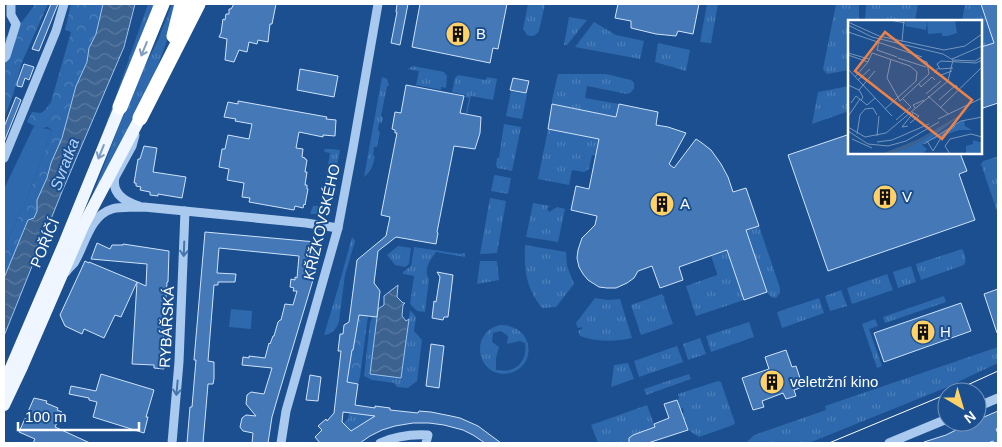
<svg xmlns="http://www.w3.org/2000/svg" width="1002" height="447" font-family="Arial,sans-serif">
<defs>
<pattern id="grass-tufts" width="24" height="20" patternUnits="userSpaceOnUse" patternTransform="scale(1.25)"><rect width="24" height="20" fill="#2e69ad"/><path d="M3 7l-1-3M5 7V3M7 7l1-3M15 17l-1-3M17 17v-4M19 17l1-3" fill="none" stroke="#4d80b9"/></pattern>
<pattern id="forest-crowns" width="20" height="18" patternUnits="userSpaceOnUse" patternTransform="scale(1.25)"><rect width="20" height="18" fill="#2e69ad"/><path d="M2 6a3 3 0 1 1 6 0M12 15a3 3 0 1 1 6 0" fill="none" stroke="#4d80b9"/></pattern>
<pattern id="water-waves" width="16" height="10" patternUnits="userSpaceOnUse" patternTransform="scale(1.25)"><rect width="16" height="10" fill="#3c6290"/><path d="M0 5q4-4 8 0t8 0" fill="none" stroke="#597aa1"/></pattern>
</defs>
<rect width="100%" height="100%" fill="#1b4f8f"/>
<g fill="url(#grass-tufts)" fill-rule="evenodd">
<polygon points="148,4 157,4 80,199"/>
<polygon points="172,4 179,4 163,52 151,83 93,197 92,196 135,85 158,40"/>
<path d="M528,4H545L539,31C536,36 532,37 527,35L523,29Z"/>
<polygon points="707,4 718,4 711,43 700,42"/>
<polygon points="836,4 859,4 859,21 850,21 849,70 827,74 823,69"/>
<polygon points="866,4 918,4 915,21 865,21"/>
<polygon points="965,4 981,4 994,43 981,47 981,21 962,21"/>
<polygon points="569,17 587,20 567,45 564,45"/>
<polygon points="594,22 616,35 644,41 640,59 575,47"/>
<polygon points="658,43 690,50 686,71 655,62"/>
<polygon points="413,66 444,72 447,76 446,88 441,87 441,90 416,85 419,71 408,69"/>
<path d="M558,74H606L631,80C636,85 635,89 630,93L627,94L587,86L585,98L619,104L616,117L552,104V100Z"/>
<polygon points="458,75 486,80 487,77 497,79 493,100 471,96 465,123 464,122 469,98 465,97 465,95 452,92 455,78"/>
<path d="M382,77L387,79L389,86H387L381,116L383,118L382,123H379L378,130L380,132L377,147H374L373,155L375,156C373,164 372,171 364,177Z"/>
<polygon points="849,86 849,111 812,124 818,92"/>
<polygon points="511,91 527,94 522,119 506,116"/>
<polygon points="504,124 521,127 512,171 497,168 497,166 496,166 497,158 499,158"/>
<polygon points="548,129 599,139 596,156 592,155 589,169 584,172 572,170 569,185 538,179"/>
<polygon points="325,149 331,149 340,150 328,211 324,214 310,214 313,206 321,206 330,153 325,152 324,150"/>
<polygon points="996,157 998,158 998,214 981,164 983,161"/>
<polygon points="495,175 511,178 508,194 491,191 494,176"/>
<polygon points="490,198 506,201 497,253 480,254"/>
<polygon points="533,203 550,206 547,208 549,212 557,207 565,209 558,242 526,237"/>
<polygon points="759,226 780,288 780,293 776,298 771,297 767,292 746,230"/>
<path d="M352,237L355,241L345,275L339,321C337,328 333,334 324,335L339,285Z"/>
<path d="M525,245L566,252L567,266L574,284L556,307L542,308C526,287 524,271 525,245Z"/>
<polygon points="398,246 411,248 409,264 405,267 395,265 387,255"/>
<path d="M414,247L461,254L462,253H465V257L436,252C430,260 423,270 429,279L425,312L417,311L410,304L414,276L403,274V272L411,266Z"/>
<path d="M962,249C965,254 967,260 964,265L921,280L916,264Z"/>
<polygon points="727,250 744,300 696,316 686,286 717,275 717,273 711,256"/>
<polygon points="480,261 497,261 499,280 477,284"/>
<polygon points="911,266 916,282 898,288 893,272"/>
<polygon points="887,274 893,290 852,304 847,288"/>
<polygon points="841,290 847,306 830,311 825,296"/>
<polygon points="662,294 665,298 664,299 673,324 641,335 631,305"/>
<polygon points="944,296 946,302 885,323 883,317"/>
<path d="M595,298L608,300L620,299L632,338C614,342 598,342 580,336L578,331L582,329V327L578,328L576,323Z"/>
<polygon points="819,298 824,313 782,328 777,312"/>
<polygon points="410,310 416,317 414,331 422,340 417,381 408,388 397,387 394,383 372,380 364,376 370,323 372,317 377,317 370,374 401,378"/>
<polygon points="875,319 878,326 869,329 882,366 877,368 862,324"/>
<polygon points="749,322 754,337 711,352 706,336"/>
<path d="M500,325C534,324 538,366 510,373C478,380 467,333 500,325ZM501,331L508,336L507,344L520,341L525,343C528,362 515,374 496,370V358L499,347L492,342L493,333Z"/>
<polygon points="700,338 706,354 688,360 683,344"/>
<polygon points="677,346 683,362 639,377 634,361"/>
<polygon points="998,347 998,363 945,388 809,443 746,443 754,435 826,410 825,406"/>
<polygon points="628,363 634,379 611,387 614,365"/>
<polygon points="689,374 691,379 646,395 644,389"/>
<polygon points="718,381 721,382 735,423 733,425 699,437 688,430 682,413 684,412 683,408 680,409 678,399 679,398 678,394"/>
<polygon points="647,405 655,427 633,435 629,439 629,443 598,443 591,425"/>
<polygon points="349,413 374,414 374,418 351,431 343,423 348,419"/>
</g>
<g fill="url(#forest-crowns)">
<polygon points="35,4 48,4 22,62 13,95 4,119 4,37 17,34 18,22 22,22"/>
<polygon points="71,4 103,4 96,34 89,48 87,62 76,86 62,138 51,163 47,178 37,200 37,211 34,218 28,220 4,278 4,253 8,245 6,243 25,203 52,131 48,127 38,128 27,122 32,112 41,113 45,110 51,102 71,32 65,30"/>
<polygon points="359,311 365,315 368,316 360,377 358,384 347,382 352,350 353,350 355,336 349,328 357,329"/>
</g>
<g fill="#2e69ad">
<path d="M34,126C40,129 47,127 52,131L25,203L6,243L8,245L4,253V189Z"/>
<polygon points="231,309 252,311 251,329 229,327"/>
</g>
<g fill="url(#water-waves)" stroke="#9cc4f0">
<polygon points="103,4 135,4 124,47 61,194 4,336 4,278 28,220 34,218 37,211 37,200 47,178 51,163 62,138 76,86 87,62 89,48 96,34"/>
<polygon points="398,285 397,297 403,303 405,303 403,305 402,316 406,321 409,319 401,378 370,374 378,309 384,305 384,296"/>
</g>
<g fill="#4478b7" stroke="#cfe3fa" fill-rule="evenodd">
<polygon points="51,4 58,4 39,51 32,49"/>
<polygon points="234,4 276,4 272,24 270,24 268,42 258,40 257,44 249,42 247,52 239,50 234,62 225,60 227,39 219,37 221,33 223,19 225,20 226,14 229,14 229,9 231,9"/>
<polygon points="397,4 408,4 400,45 391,43 397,12 396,12"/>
<polygon points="420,4 507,4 498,49 493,48 490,63 412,47"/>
<polygon points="618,4 699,4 693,34 678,31 676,36 656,34 631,28 631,21 615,18"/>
<polygon points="981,4 998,4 998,103 983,108 981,101 981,47 994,43"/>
<polygon points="24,64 34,67 29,80 25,78 22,87 17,86 17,83"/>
<polygon points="300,69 338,76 334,97 297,90"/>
<polygon points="513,78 529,81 526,93 510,90"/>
<path d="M406,85L464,96L460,113L481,117L480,133L475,149L454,146L437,232L438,233L436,244L396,237L378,251L374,283L380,291L377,317L359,315L353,350H352L347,382L358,384L355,405L375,408V406L390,408V410L418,413L419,411L431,412L451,416L460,418L478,426L501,443H485L473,435L463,430L444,425L429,423H413L395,426L382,430L370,436L360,443H320L315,437L322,430L318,426L326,419L327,421L334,413L341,351H338L340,334H343L344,325L349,322L357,260L386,236L390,217L381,215L397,133H395V130L392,129L395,112L401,113ZM343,412L375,416L351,431L342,422Z"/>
<polygon points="16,97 21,100 4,142 4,127"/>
<polygon points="238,101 327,117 326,119 336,120 335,136 323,135 323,137 299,132 296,148 303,149 302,157 305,158 305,159 307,160 305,172 307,172 305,185 307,185 307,189 308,189 305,205 304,204 303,208 295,206 294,210 249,202 250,198 242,197 244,183 227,180 229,169 219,167 222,149 225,149 228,135 249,139 252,124 235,121 236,119 224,117 228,102 238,104"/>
<polygon points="552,104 616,117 619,104 658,112 656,125 668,127 686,133 669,164 674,168 696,139 702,143 711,150 721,164 728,177 733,192 746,188 759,226 746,230 767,292 744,300 727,250 679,267 683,280 660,288 652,266 638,271 634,278 627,283 616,288 607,288 599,287 588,280 583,274 579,267 577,258 578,250 582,238 595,225 597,216 571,210 576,186 589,189 599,139 548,129"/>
<polygon points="850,134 850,152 959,152 960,153 967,171 959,174 975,220 828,271 788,155"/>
<polygon points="144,146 157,148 153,172 186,177 182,198 158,194 158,196 150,195 150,192 140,190 141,187 136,186 136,183 134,183 138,159 140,159"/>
<polygon points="205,232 316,242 312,280 313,280 279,393 272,417 268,443 252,443 253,433 243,431 240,427 242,418 246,415 256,416 246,404 247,395 251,392 264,394 272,368 242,365 243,357 249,358 249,356 265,358 269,343 270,344 273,336 274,336 278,322 280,320 281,320 285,304 293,305 297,291 293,291 294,288 290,287 291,279 295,280 295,277 297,278 299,256 219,248 217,273 236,274 235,282 218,282 218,285 214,285 208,361 214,362 214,379 213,384 208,384 203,443 187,443 190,407 192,407 194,383 196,360 194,360"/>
<polygon points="97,243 110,249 112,245 123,245 123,244 169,251 168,282 167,282 163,346 165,346 164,369 154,368 154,365 132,364 137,282 146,286 147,264 91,259"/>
<polygon points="85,261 89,263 89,262 137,282 121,317 115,315 104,338 84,329 82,334 65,326 60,315"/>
<polygon points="437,272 453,275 448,317 444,317 443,320 432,318 434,301 436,302 440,277"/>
<polygon points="998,289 998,333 997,333 984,294"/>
<polygon points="961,303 971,331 884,362 874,333"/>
<polygon points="431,344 444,346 439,388 426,386"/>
<polygon points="786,350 792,367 796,366 803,387 794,390 796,396 786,399 783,393 762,401 764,407 753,410 742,378 769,369 765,357"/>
<polygon points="101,374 154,390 146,417 148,417 144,433 93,417 97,402 89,400 89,398 69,394 71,386 96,391"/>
<polygon points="310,375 321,377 318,401 306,400"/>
<polygon points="34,398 47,401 46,403 58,408 57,410 62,412 55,427 90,443 33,443 35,439 19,432"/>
<polygon points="677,400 688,430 648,443 629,443 629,438 633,435 655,427 654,424 669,418 664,404"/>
<polygon points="998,411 998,428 996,429 998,434 998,443 994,443 993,441 988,443 924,443 924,442 946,435 972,422 977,422 977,420"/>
</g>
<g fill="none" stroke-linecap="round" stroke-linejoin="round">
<g stroke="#a9c9ee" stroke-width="9">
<polyline points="4,58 6,56 16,24 11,15 11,4"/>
<path d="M135,135L132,146L115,177C111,194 126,202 139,206"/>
<polyline points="4,158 56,31 64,4"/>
<path d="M66,272C68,269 71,266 74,263C85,246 89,216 112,209C122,206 134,208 144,207L306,223L338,228"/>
<polyline points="977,407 998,398"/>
<polyline points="172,443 179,362 185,211"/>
<polyline points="281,443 286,411 338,228 353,148 378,4"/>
<path d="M380,443C396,436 411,434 428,435L426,443"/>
<polyline points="889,443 947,419"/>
</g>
<g stroke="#f0f6ff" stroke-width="12">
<polyline points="4,384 64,244 120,107"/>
<polyline points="4,405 21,369 83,226 140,118"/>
</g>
<g stroke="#fff" stroke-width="15">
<polyline points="174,36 182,4"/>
<polyline points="120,107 162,4"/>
<polyline points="140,118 198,4"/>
</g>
<g stroke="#fff" stroke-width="1">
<polyline points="952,392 998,371"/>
<polyline points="829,443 947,394"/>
</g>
</g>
<defs><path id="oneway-shaft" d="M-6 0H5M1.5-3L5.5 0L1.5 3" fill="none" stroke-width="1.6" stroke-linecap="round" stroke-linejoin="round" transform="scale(1.25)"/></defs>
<use stroke="#829ec1" href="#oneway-shaft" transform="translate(144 49) rotate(112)"/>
<use stroke="#7b9ac1" href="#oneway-shaft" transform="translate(101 152) rotate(112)"/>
<g stroke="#4674ac">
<use href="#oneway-shaft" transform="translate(184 249) rotate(92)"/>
<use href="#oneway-shaft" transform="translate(177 388) rotate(95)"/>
</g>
<defs>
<symbol id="building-disc" viewBox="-11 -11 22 22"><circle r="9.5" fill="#ffd166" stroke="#1b4f8f"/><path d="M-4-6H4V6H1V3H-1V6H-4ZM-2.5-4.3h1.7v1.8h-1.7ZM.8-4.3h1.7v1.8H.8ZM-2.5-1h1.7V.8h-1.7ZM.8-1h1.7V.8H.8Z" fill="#111"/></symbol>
</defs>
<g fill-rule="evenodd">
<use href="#building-disc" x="444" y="20" width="28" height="28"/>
<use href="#building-disc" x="871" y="183" width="28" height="28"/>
<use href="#building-disc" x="648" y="190" width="28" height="28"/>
<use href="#building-disc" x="909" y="318" width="28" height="28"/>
<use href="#building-disc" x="758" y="368" width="28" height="28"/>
</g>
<g text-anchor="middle" stroke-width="4" stroke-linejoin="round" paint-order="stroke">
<g font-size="15" fill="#fff" stroke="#1b4f8f" text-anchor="start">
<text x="476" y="39">B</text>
<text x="902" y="202">V</text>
<text x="680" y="209">A</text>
<text x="940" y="337">H</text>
<text x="790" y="387">veletržní kino</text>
</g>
<g font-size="15" fill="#fff" stroke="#1b4f8f">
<text transform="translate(322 222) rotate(-77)" y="5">KŘÍŽKOVSKÉHO</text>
<text transform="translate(45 243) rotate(-67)" y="5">POŘÍČÍ</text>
<text transform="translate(167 327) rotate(-87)" y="5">RYBÁŘSKÁ</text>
</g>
<g font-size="16" font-style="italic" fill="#b5d3f5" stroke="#1b4f8f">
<text transform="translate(64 164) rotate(-69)" y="6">Svratka</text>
</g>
</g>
<g transform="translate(848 20)">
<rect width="134" height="134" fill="#1b4f8f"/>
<path d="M114,94L82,119L116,100L117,106L124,110H111L80,121L74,125L79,129L75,134H43L74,120Z" fill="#2e69ad"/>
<path d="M58,0L79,1L78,10L57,6Z" fill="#2e69ad"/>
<path d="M79,0H107L109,13L100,16H94V13L80,14ZM125,120L134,123V134H118V126L125,124Z" fill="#2e69ad"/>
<path d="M134,82L64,126L43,134L36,133L71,119Z" fill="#3c6290"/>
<path fill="none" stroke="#7695bc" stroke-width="1" d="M42,0L57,3M0,2L31,16L96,30L117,26L134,14M0,5L24,17L95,34L105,40L127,41L134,37M0,12L74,37M31,22L29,30L49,37M54,22L56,0M0,33L21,39M0,35L20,42L7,57M50,38L78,47M43,39L39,58L52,81L81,54L79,42L73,40L78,44M104,39L134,26M20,42L24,33L62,46L69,52L68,61L37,89M91,48L86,52L93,55L104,51M105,48L92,49L89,44L93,41L128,43L134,40M0,49L44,96M10,60L22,49M71,64L73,67L84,57L87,60M0,65L11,70L15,77L13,80M11,70L27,51M78,74L93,61M80,76L100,94M91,80L108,65L110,68M3,83L8,76L19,85L27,78M67,88L65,85L76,80M92,88L134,47M1,95L12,79M90,99L134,78M48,100L63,87L55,79M62,103L71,96L64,92M60,106L54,107L65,93M0,107L17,117L38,113L100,61L105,40M0,111L20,124L40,126L58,121L91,102M9,114L12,95L17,89L25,88L29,95M29,116L31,96M4,119L24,128M79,121L85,131L94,116L107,106M29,122L44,120L81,104M76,124L113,101L134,97M102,134L97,126L102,119L123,114L134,117"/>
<path fill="#ee8249" fill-opacity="0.15" stroke="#ee8249" stroke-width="2.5" d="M37,12L124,80L94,119L7,51Z"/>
<rect width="134" height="134" fill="none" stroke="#fff" stroke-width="2.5"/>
</g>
<rect width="1002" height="447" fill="none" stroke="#ffffff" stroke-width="10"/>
<g transform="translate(962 407) rotate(142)"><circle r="24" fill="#1b4f8f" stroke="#7695bc"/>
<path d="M0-4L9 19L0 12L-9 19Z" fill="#ffd166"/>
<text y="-8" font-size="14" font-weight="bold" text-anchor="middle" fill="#ffffff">N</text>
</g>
<path d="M18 422v8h121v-8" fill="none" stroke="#ffffff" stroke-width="2.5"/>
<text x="25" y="422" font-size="15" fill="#ffffff" stroke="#1b4f8f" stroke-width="4" paint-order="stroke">100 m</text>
</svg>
